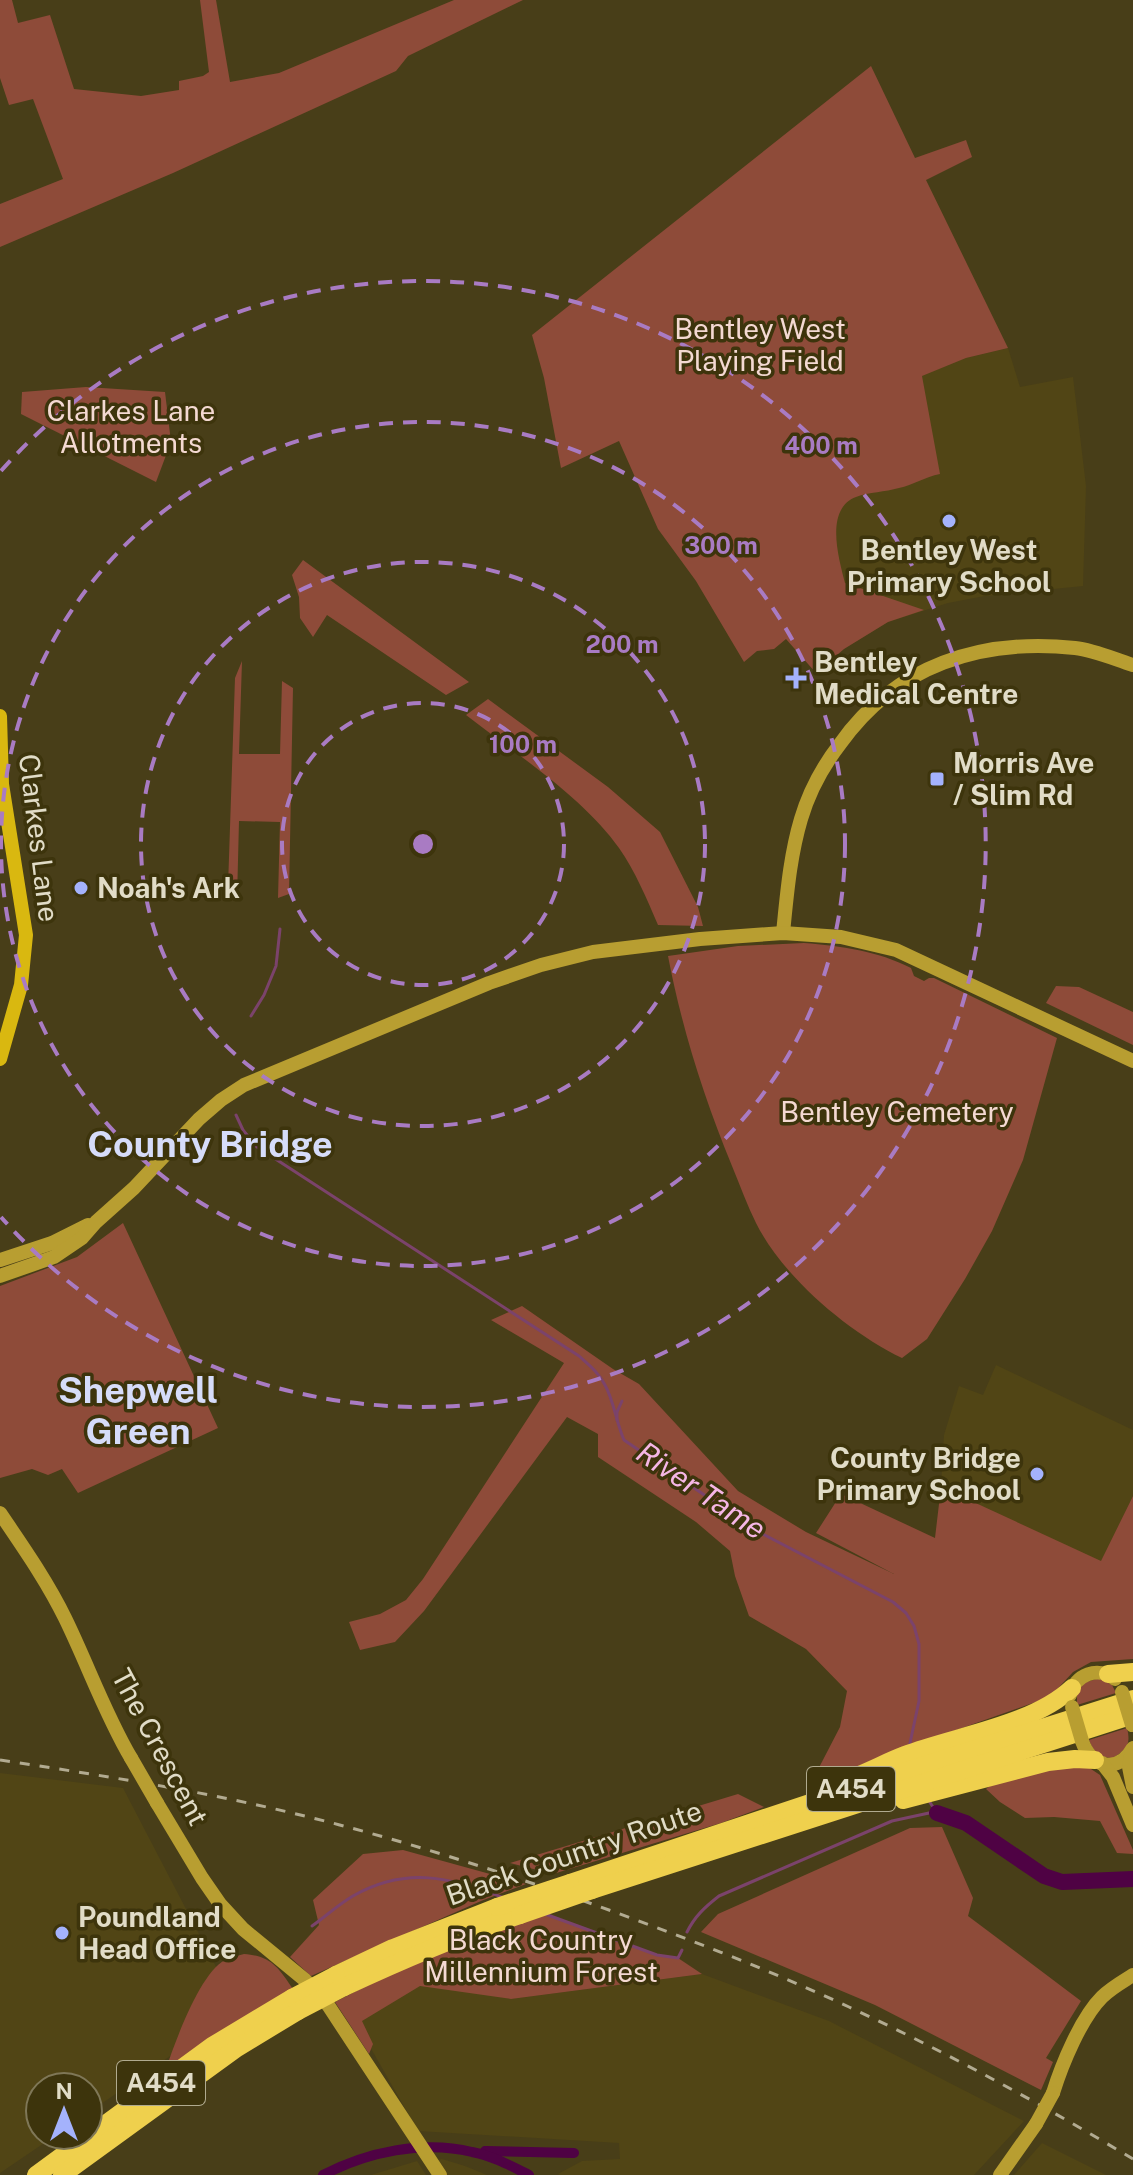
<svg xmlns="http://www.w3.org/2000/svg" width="1133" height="2175" font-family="'Public Sans',sans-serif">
<rect width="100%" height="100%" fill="#483e18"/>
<g fill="#514515">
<polygon points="1008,348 1020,387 1073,377 1086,486 1083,586 985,596 948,603 888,622 852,644 808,495 905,382 966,358"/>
<polygon points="996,1365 1133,1430 1133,1496 1101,1562 941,1487 944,1435 959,1386 983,1395"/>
<polygon points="0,1773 123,1788 238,2009 88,2113 88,2087 40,2087 40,2135 56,2135 0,2173"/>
<polygon points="702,1974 829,2021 1024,2121 974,2175 560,2175 558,2174 582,2161 620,2159 619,2143 418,2131 357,2024 420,1981 511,1999"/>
<polygon points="1042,2143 1106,2175 1014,2175"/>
<polygon points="442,2159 465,2166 487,2175 445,2175 437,2160"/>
<polygon points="417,2161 426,2175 371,2175"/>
</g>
<g fill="#8e4b39">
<polygon points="0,0 12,0 18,23 50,15 74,89 141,96 179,90 179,81 203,76 209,72 200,0 216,0 230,82 279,73 454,0 523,0 408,56 396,71 173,173 0,247 0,204 63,179 33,99 9,105 0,78"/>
<path d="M871,66L915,158L966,140L972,157L926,180L1008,348L966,358L922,376L940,474C925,477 913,485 899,488C885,492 869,492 856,497C824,509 839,559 845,583L924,610L888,622L844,649L816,673L786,639L774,649L757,651L744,662L696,581L658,529L619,441L561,468L544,378L532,335Z"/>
<polygon points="86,387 165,392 171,442 156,482 21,414 22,392"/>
<polygon points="303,560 469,682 446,695 327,615 313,637 300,618 299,597 292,575"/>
<polygon points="242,661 239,754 280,754 282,681 293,688 289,894 278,898 280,822 239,821 237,900 228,887 235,678"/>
<path d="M488,699L608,787L660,832L698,907L703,926L658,925C647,899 635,871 619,848C583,797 516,754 466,715Z"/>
<path d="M804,943C841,946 878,951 911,968L914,976L924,981L929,978H934L1057,1038L1023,1160L992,1231L965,1279L927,1339L902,1358C848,1332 783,1277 756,1223C747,1205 740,1185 732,1166C704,1098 682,1029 668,956L738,946Z"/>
<polygon points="1056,986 1079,987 1133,1012 1133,1045 1046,1003"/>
<polygon points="123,1223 218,1428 78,1493 62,1469 48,1475 32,1469 0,1478 0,1286 77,1257"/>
<polygon points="522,1306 613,1369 639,1384 738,1491 806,1532 894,1574 816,1533 841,1494 935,1538 941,1487 1101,1561 1133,1496 1133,1659 1091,1662 1073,1672 1050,1697 894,1752 810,1785 840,1727 847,1691 806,1649 749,1616 735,1576 730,1551 696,1522 598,1457 598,1434 567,1417 424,1611 395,1642 360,1650 349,1622 380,1614 406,1600 423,1579 564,1363 491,1320"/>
<polygon points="1100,1678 1112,1685 1116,1693 1077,1705 1077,1695 1083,1683"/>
<path d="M1127,1728C1131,1744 1127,1749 1113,1758C1100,1758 1093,1752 1089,1740Z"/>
<polygon points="1063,1765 1085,1765 1100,1775 1133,1850 1133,1854 1117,1853 1100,1821 1054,1817 1025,1818 1000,1802 986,1789 991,1785"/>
<polygon points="738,1794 764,1807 721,1823 553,1874 510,1863"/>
<polygon points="942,1827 973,1898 968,1916 1081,2001 1046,2058 1053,2062 1041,2090 875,2005 701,1932 718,1914 910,1828"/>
<polygon points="403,1850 526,1884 481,1901 311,1976 290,1957 319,1925 313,1900 363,1854"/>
<polygon points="543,1913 657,1955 678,1958 702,1974 511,1999 420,1986 362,2021 373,2044 369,2054 335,2002 399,1969"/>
<path d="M244,1954C271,1956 278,1967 293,1989L166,2069C175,2042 200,1973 225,1960C231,1957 238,1956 244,1954Z"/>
</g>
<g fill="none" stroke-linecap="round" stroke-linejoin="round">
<g stroke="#7b436b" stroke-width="3">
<polyline points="251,1016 264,995 276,966 280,929"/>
<path d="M236,1115L243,1130L257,1147L579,1356C589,1365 599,1373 605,1385C614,1401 616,1422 624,1440L757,1531L893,1602L906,1613L914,1626L919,1644V1701L910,1743"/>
<polyline points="617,1420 617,1412 622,1401"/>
<polyline points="929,1801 937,1813"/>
<polyline points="545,1914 657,1955 678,1958 682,1950"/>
<path d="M312,1926C326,1916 339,1904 353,1896C406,1866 451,1877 504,1898"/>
<path d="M687,1932C695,1916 705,1907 719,1896L892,1821L929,1813H937"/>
</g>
<g stroke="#4f0244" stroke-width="10">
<polyline points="485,2151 574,2153"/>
<path d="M323,2175C367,2152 423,2140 472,2152C493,2156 511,2166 529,2175"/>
</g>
<polyline stroke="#4f0244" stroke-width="16" points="937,1813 966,1823 1044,1876 1062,1882 1133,1879"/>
<g stroke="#b89e31" stroke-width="14">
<path d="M783,933C787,894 790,856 801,819C809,792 823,766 840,744C896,665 981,638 1075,648C1094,650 1114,659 1133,665"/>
<polyline points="0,1260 52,1243 88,1225"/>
<polyline points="0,1276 54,1257 82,1238 96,1222 134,1188 199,1119 221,1100 244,1085 489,983 541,965 593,952 700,939 783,933 841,937 896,950 1133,1061"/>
<path d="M0,1513C23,1547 47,1581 65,1618C88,1665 105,1714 131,1758"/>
<path d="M1070,1695C1075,1674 1098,1666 1115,1679"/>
<path d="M1082,1741C1091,1768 1118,1774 1133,1748"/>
<polyline points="1132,1750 1129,1767 1133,1787"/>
<polyline points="1102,1763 1113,1777 1133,1825"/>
<polyline points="157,1803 202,1878 220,1904 243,1929 305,1980 328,2005 440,2175"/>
<path d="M1053,2093C1062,2064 1081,2018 1102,1997C1111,1988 1122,1982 1133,1975"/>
<polyline points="1000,2175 1036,2124"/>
</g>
<polyline stroke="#d9b810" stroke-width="14" points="0,716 2,784 26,935 21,985 0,1059"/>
<g stroke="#efd04d" stroke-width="18">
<polyline points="1108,1674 1133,1672"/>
<path d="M859,1775C874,1769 889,1761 905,1755C955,1736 1033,1725 1072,1688"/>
<polyline points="903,1800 1048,1762 1075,1759 1095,1760"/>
<polyline points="570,1883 903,1772 1133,1699"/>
<polyline points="592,1890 1133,1715"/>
<polyline points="336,1975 393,1948 497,1907"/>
<path d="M344,1987C402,1960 460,1935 520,1915"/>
<polyline points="36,2175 212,2046 292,1998"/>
<polyline points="62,2175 237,2048 298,2011"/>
</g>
<path stroke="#b2ab91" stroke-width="3" stroke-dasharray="10 10" stroke-linecap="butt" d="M0,1760C92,1774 184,1788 275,1809C380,1833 483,1866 584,1901C673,1933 763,1967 849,2007C946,2052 1041,2104 1133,2159"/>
<g stroke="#b89e31" stroke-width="14">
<polyline points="1122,1692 1132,1725"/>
<polyline points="1072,1707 1082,1741"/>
<polyline points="131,1758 157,1803"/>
<polyline points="1036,2124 1053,2093"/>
</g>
<g stroke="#efd04d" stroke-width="18">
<polyline points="497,1907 570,1883"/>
<polyline points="520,1915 592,1890"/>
<polyline points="292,1998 336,1975"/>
<polyline points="298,2011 344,1987"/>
</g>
</g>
<g fill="none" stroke="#a97bc3" stroke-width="4" stroke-dasharray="14 10">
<circle cx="423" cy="844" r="141"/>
<circle cx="423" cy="844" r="282"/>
<circle cx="423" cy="844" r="422"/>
<path d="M1 471A563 563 0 1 1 1 1217"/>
</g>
<g fill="#a4b2fc" stroke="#3d340c" stroke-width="3">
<circle cx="949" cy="521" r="8"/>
<path d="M792 666h8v8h8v8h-8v8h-8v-8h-8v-8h8z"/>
<rect x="929" y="771" width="16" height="16" rx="4"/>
<circle cx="81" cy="888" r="8"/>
<circle cx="1037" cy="1474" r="8"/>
<circle cx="62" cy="1933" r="8"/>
</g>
<g text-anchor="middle" stroke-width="7" stroke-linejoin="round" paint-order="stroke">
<g fill="#3d340c" stroke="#b0aa8f" stroke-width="2">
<rect x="807" y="1767" width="88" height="44" rx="6"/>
<rect x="117" y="2061" width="88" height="44" rx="6"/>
</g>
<g font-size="26" font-weight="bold" fill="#e1dcc7">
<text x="851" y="1798">A454</text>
<text x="161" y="2092">A454</text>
</g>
<g font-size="28" fill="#f4d9d2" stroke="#3d340c">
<text x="760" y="339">Bentley West<tspan x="760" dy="32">Playing Field</tspan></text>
<text x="131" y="421">Clarkes Lane<tspan x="131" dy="32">Allotments</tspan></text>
<text x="897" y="1122">Bentley Cemetery</text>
<text x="541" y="1950">Black Country<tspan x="541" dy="32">Millennium Forest</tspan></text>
</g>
<g font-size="28" font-weight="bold" fill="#e1dcc7" stroke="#3d340c" text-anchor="start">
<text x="949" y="560" text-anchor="middle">Bentley West<tspan x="949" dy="32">Primary School</tspan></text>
<text x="814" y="672">Bentley<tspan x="814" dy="32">Medical Centre</tspan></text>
<text x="953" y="773">Morris Ave<tspan x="953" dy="32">/ Slim Rd</tspan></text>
<text x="97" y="898">Noah's Ark</text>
<text x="1021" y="1468" text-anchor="end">County Bridge<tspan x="1021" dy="32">Primary School</tspan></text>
<text x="78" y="1927">Poundland<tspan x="78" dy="32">Head Office</tspan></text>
</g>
<g font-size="28" fill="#e1dcc7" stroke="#3d340c">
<text transform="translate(39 838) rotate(83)" y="10">Clarkes Lane</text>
<text transform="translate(160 1747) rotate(62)" y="10">The Crescent</text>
<text transform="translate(574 1853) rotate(-19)" y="10">Black Country Route</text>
</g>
<g font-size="30" font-style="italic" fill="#f5b6e5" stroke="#3d340c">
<text transform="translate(701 1491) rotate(34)" y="10">River Tame</text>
</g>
<g font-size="36" font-weight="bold" fill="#d6dcf9" stroke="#3d340c">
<text x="210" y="1157">County Bridge</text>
<text x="138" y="1403">Shepwell<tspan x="138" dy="41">Green</tspan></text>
</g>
</g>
<circle cx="423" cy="844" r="12" fill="#a97bc3" stroke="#3d340c" stroke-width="4"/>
<g font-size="24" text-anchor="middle" font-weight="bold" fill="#a97bc3" stroke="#3d340c" stroke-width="7" stroke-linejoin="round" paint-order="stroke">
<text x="821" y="454">400 m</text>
<text x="721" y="554">300 m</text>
<text x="622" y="653">200 m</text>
<text x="523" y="753">100 m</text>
</g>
<g transform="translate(64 2111)"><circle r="38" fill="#3d340c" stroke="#7f7757" stroke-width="2"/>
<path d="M0-6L14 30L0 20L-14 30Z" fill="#a4b2fc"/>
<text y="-12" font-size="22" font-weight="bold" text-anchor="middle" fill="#e1dcc7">N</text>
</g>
</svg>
